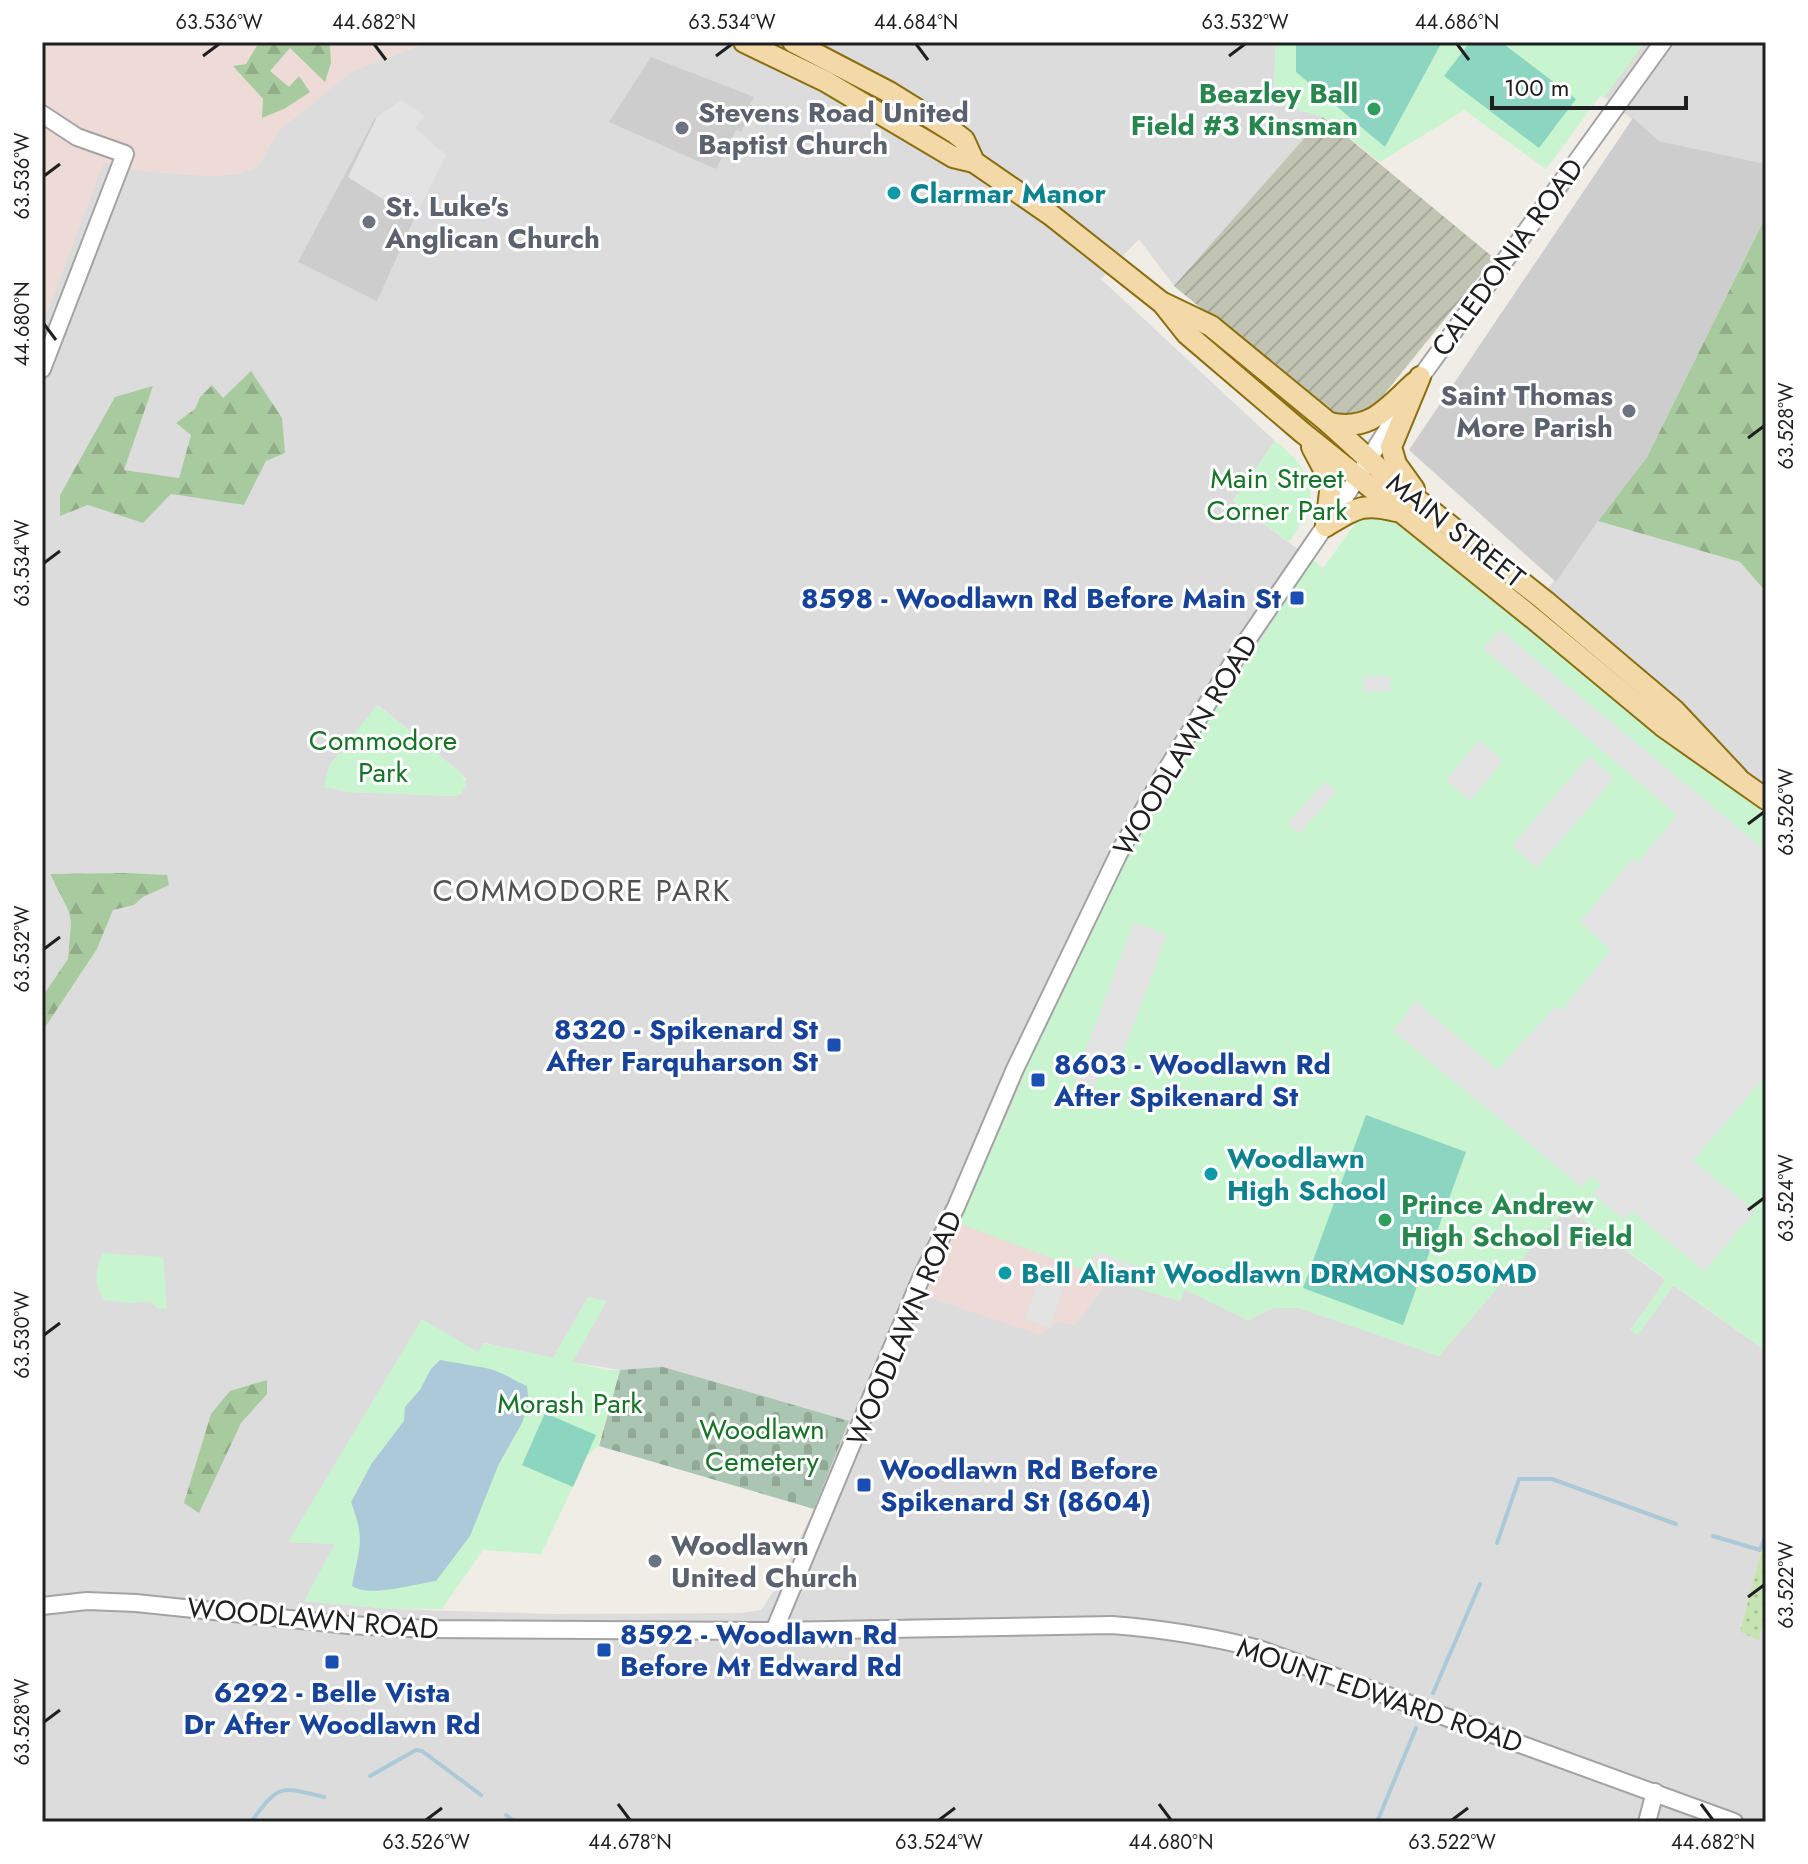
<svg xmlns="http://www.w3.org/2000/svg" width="1808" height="1864" font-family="Jost,sans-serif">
<defs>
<pattern id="construction-furrows" width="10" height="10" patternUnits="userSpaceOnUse" patternTransform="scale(2)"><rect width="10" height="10" fill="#c1c3b3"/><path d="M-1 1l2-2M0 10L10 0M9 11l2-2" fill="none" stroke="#a5a79a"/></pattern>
<pattern id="grass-dots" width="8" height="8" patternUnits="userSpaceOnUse" patternTransform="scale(2)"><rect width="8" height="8" fill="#c5e4b1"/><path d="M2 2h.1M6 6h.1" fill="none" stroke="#a9c398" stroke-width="1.8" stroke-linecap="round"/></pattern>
<pattern id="forest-firs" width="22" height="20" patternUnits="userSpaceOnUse" patternTransform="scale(2)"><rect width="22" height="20" fill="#a8ca9f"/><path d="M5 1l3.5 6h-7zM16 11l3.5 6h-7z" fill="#90ad88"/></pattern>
<pattern id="cemetery-stones" width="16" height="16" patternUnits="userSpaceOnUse" patternTransform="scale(2)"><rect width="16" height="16" fill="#aac5b1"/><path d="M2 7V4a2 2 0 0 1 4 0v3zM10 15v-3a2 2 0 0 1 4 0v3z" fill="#92a998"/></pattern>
</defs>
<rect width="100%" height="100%" fill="#efede6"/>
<g fill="#dddcdc" fill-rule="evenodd">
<path d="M429,42H1276L1273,103L1323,117L1174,286L1139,239L1101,279L1275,441L1233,501L1311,559L1255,650L1119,846L1008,1113L925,1295L1074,1325L1110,1280L1180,1301L1185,1289L1248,1320L1273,1308H1302L1439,1356L1566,1207L1666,1280L1631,1329L1638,1334L1673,1285L1766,1351V1533L1740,1632L1759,1639L1766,1612V1822H42V1032L97,949L113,910L134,905L167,875L128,873L50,875L69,912L71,922L68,959L42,997V325L104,161L140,171L210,176L236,174L257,167L279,130L352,71ZM212,385L266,461L244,505L171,494L143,523L88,505L60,516L152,387L123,470L179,478L191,435L195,409L200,397ZM378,705L460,772L466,779L461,794L455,796L349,792L325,787L329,766ZM588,1297L606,1301L572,1362L620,1370L849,1421L814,1509L780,1581L761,1610L741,1613L553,1614L392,1609L305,1601L335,1544L289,1542L296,1532L478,1352L484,1343L553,1358Z"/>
<polygon points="1639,42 1766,42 1766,164 1659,141 1601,94"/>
<polygon points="1598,521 1740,562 1766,592 1766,801 1527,617"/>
</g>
<g fill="#eedad7">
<polygon points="42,42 259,42 246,64 234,66 263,99 262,118 284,109 299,77 289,88 270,71 290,47 325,81 331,63 330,42 429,42 352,71 279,130 257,167 236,174 210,176 140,171 104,162 42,325"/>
<polygon points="958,1223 973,1227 1110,1280 1074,1325 1058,1322 1040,1335 925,1296"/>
</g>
<g fill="#cdcdcd">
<polygon points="651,57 754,97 750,104 753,107 741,132 736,130 716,169 609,122"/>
<polygon points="375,118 440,161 377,301 298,262"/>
<polygon points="1633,118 1659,141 1766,164 1766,216 1647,457 1598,521 1556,582 1409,450"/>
</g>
<polygon fill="url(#construction-furrows)" points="1323,117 1494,258 1353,433 1174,286"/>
<polygon fill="url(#grass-dots)" points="1766,1533 1766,1612 1759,1640 1740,1632"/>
<g fill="url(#forest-firs)">
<polygon points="259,42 330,42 331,63 325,82 290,48 270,71 289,87 299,76 310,92 284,109 262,118 263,99 233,66 246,64"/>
<polygon points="1766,216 1766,592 1740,562 1598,521 1647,457"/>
<polygon points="251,371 282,418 285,453 266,461 244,505 171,494 143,523 88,505 60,516 60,495 115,397 153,386 124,470 179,478 191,435 176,423 195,409 200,397 212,385 223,398"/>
<polygon points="128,873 167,875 169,885 143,897 134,905 113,910 97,949 42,1032 42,997 68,959 71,922 69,912 50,874"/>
<polygon points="267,1380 267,1394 241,1423 199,1513 184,1503 211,1414 230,1391"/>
</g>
<polygon fill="url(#cemetery-stones)" points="663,1367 849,1421 814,1509 599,1446 620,1370"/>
<g fill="#c8f4d0" fill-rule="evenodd">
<polygon points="1276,42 1645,42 1604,98 1600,96 1546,169 1464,110 1380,162 1323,117 1273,103"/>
<path d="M1275,441C1318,476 1321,496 1289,542L1233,501Z"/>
<polygon points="1373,499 1610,685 1766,815 1766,1351 1674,1285 1638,1335 1631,1330 1666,1279 1567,1208 1439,1356 1298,1308 1272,1308 1248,1320 1185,1290 1180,1301 1110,1280 958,1223 1008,1113 1119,846 1255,650 1311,559 1323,568"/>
<polygon points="377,705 460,772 467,784 461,794 455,796 349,792 324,787 329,766"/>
<path d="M103,1253L163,1257L167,1309L157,1308L150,1301L130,1303L104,1300C94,1284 94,1270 103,1253Z"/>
<path d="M588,1297L607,1301L572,1362L605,1370H620L598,1446L588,1455L541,1554L483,1550L442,1609H392L304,1601L335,1544L288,1542L422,1319L478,1352L483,1343L553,1358ZM441,1360C456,1364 471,1365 486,1368C500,1371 513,1380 527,1386L529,1404L522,1423L436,1581L400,1586L378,1592L355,1569C364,1545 360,1526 351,1502L357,1489L404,1421L405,1407L420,1390L431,1369Z"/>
</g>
<g fill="#8cd6c1">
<polygon points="1296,42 1442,42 1385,147 1296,72"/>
<polygon points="1470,42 1501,42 1576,99 1539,148 1444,76"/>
<polygon points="1366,1115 1466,1152 1403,1325 1303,1288"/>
<polygon points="545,1413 596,1435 573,1487 522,1465"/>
</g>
<g fill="#e3e3e3">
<polygon points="401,100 425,116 415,128 446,155 414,219 348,177 377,117"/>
<polygon points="1500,630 1766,851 1766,1075 1693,1161 1755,1211 1704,1271 1632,1211 1624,1220 1593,1194 1601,1185 1591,1176 1582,1187 1393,1031 1416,1001 1497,1070 1556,1006 1562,1010 1611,950 1580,922 1632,859 1638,863 1677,815 1483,648"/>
<polygon points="1390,676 1391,691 1363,692 1363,677"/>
<polygon points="1479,740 1503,761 1470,801 1446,780"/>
<polygon points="1589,756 1614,778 1537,868 1512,846"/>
<polygon points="1326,781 1337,791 1299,834 1287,823"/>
<polygon points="1134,922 1167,935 1114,1077 1101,1072 1094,1089 1074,1081"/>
<polygon points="1096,1251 1152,1272 1148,1283 1092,1262"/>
<polygon points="1044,1263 1069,1272 1050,1328 1025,1319"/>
</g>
<path fill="#abc9d8" d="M440,1360C456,1363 471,1365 486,1368C501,1371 513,1380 527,1386L529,1404L522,1423L498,1466L470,1536L436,1581C414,1584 370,1598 352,1586C359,1547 366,1542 351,1502L372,1463L404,1421L405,1407L420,1390L431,1369Z"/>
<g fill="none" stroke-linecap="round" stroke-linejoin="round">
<g stroke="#abc9d8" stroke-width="4">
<polyline points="1713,1536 1760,1550 1766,1534"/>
<polyline points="1497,1543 1519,1479 1552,1479 1676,1524"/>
<polyline points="1433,1693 1480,1584"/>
<polyline points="370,1776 416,1750 422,1751 481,1795"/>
<polyline points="506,1815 515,1822"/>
<path d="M251,1822C279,1784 279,1786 324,1797"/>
<polyline points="1377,1822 1416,1728"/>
</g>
<defs>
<g id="minor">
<polyline points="42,114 77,137 125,154 42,369"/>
<polyline points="1415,385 1663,42"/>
<path d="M42,1606L87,1601L136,1603L348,1625L429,1629L774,1631L1112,1625C1162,1629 1210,1636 1259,1649L1734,1822"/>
<polyline points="774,1631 921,1278 956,1207 1015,1069 1120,851 1167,769 1243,646 1345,497 1399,411"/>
<polyline points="1647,1822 1655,1792"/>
</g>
<g id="major">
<polyline points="744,42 825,81 953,157 974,162 1051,215 1161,302 1211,326 1329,423 1386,475 1545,601 1675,711 1737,777"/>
<polyline points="793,42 889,92 955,133 964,140 974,162"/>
<polyline points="1164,305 1187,334 1303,433 1534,619 1664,727 1766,799"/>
<path d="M1329,423C1370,432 1386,409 1414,383"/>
<polyline points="1312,447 1331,483 1326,526"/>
<polyline points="1414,489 1396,464 1391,447 1420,377"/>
<path d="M1326,526C1355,509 1362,502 1396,511"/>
</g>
</defs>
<use href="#minor" stroke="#a3a3a3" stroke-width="20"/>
<use href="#major" stroke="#8b6e0f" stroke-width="24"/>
<use href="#minor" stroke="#fff" stroke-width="16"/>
<use href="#major" stroke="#f3d9a7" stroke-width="20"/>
</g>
<path fill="none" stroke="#1f1f1f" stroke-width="3" d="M374,44L386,60M916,44L928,60M1457,44L1469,60M203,56L219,44M716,56L732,44M1229,56L1245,44M44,176L60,164M44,324L56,340M1748,438L1764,426M44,563L60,551M1748,824L1764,812M44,949L60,937M1748,1210L1764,1198M44,1335L60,1323M1748,1597L1764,1585M44,1722L60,1710M618,1804L630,1820M1159,1804L1171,1820M1701,1804L1713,1820M426,1820L442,1808M939,1820L955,1808M1452,1820L1468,1808"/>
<g fill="#2e9e5b" stroke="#fff" stroke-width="3">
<circle cx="1374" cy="109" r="8"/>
<circle cx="1385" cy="1220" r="8"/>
</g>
<g fill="#6b7280" stroke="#fff" stroke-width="3">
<circle cx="682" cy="128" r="8"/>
<circle cx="369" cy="222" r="8"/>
<circle cx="1629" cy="411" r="8"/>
<circle cx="655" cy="1561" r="8"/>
</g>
<g fill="#0f9aa8" stroke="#fff" stroke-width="3">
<circle cx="894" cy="193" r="8"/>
<circle cx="1211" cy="1174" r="8"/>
<circle cx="1005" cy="1273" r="8"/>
</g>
<g fill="#1a4fb4" stroke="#fff" stroke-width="3">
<rect x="1289" y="590" width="16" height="16" rx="4"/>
<rect x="826" y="1037" width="16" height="16" rx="4"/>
<rect x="1030" y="1072" width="16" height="16" rx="4"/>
<rect x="856" y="1477" width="16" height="16" rx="4"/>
<rect x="596" y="1642" width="16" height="16" rx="4"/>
<rect x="324" y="1654" width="16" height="16" rx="4"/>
</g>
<g text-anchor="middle" stroke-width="6" stroke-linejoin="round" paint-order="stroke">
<g font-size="28" font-weight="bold" fill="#27864d" stroke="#fff" text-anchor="end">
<text x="1358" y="103">Beazley Ball<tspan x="1358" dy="32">Field #3 Kinsman</tspan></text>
<text x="1401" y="1214" text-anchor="start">Prince Andrew<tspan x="1401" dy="32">High School Field</tspan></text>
</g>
<g font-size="28" font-weight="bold" fill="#5b616d" stroke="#fff" text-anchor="start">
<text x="698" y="122">Stevens Road United<tspan x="698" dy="32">Baptist Church</tspan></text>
<text x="385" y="216">St. Luke's<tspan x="385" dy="32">Anglican Church</tspan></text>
<text x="1613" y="405" text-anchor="end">Saint Thomas<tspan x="1613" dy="32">More Parish</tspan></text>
<text x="671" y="1555">Woodlawn<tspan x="671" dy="32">United Church</tspan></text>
</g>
<g font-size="28" font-weight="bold" fill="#0d838f" stroke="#fff" text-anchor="start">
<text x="910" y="203">Clarmar Manor</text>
<text x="1227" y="1168">Woodlawn<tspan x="1227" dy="32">High School</tspan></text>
<text x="1021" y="1283">Bell Aliant Woodlawn DRMONS050MD</text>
</g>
<g font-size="28" fill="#1f1f1f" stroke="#fff">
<text transform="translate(1507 257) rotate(-54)" y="10">CALEDONIA ROAD</text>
<text transform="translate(1456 530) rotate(38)" y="10">MAIN STREET</text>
<text transform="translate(1185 745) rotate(-59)" y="10">WOODLAWN ROAD</text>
<text transform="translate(904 1328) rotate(-67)" y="10">WOODLAWN ROAD</text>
<text transform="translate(313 1618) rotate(5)" y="10">WOODLAWN ROAD</text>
<text transform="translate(1380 1695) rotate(19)" y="10">MOUNT EDWARD ROAD</text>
</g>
<g font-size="28" fill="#177327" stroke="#fff">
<text x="1277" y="488">Main Street<tspan x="1277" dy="32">Corner Park</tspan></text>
<text x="383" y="750">Commodore<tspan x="383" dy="32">Park</tspan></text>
<text x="570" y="1413">Morash Park</text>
<text x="762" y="1439">Woodlawn<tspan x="762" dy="32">Cemetery</tspan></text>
</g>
<g font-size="28" font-weight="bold" fill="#164399" stroke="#fff" text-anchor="start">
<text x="1281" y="608" text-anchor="end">8598 - Woodlawn Rd Before Main St</text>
<text x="818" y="1039" text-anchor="end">8320 - Spikenard St<tspan x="818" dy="32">After Farquharson St</tspan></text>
<text x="1054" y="1074">8603 - Woodlawn Rd<tspan x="1054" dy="32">After Spikenard St</tspan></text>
<text x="880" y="1479">Woodlawn Rd Before<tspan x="880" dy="32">Spikenard St (8604)</tspan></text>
<text x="620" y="1644">8592 - Woodlawn Rd<tspan x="620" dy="32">Before Mt Edward Rd</tspan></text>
<text x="332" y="1702" text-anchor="middle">6292 - Belle Vista<tspan x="332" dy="32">Dr After Woodlawn Rd</tspan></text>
</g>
<g font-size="30" letter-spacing="2" fill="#525252" stroke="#fff">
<text x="582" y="901">COMMODORE PARK</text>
</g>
</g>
<rect width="1808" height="1864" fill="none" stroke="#ffffff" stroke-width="88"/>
<path d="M1492 96v12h194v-12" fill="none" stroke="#1f1f1f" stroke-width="4"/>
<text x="1504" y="96" font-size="24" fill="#1f1f1f" stroke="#ffffff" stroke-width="6" paint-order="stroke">100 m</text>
<rect x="44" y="44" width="1720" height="1776" fill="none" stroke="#1f1f1f" stroke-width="3"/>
<g font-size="20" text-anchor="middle" fill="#1f1f1f">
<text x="219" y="29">63.536°W</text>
<text x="374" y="29">44.682°N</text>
<text x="732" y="29">63.534°W</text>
<text x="916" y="29">44.684°N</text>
<text x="1245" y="29">63.532°W</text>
<text x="1457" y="29">44.686°N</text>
<text transform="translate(22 176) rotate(-90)" y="7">63.536°W</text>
<text transform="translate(22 324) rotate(-90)" y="7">44.680°N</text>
<text transform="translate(1786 426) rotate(-90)" y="7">63.528°W</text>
<text transform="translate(22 563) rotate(-90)" y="7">63.534°W</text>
<text transform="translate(1786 812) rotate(-90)" y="7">63.526°W</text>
<text transform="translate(22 949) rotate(-90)" y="7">63.532°W</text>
<text transform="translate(1786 1198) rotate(-90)" y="7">63.524°W</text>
<text transform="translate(22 1335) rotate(-90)" y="7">63.530°W</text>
<text transform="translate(1786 1585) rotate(-90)" y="7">63.522°W</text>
<text transform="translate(22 1722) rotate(-90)" y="7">63.528°W</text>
<text x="426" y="1849">63.526°W</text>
<text x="630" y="1849">44.678°N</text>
<text x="939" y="1849">63.524°W</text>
<text x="1171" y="1849">44.680°N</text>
<text x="1452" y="1849">63.522°W</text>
<text x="1713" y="1849">44.682°N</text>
</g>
</svg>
